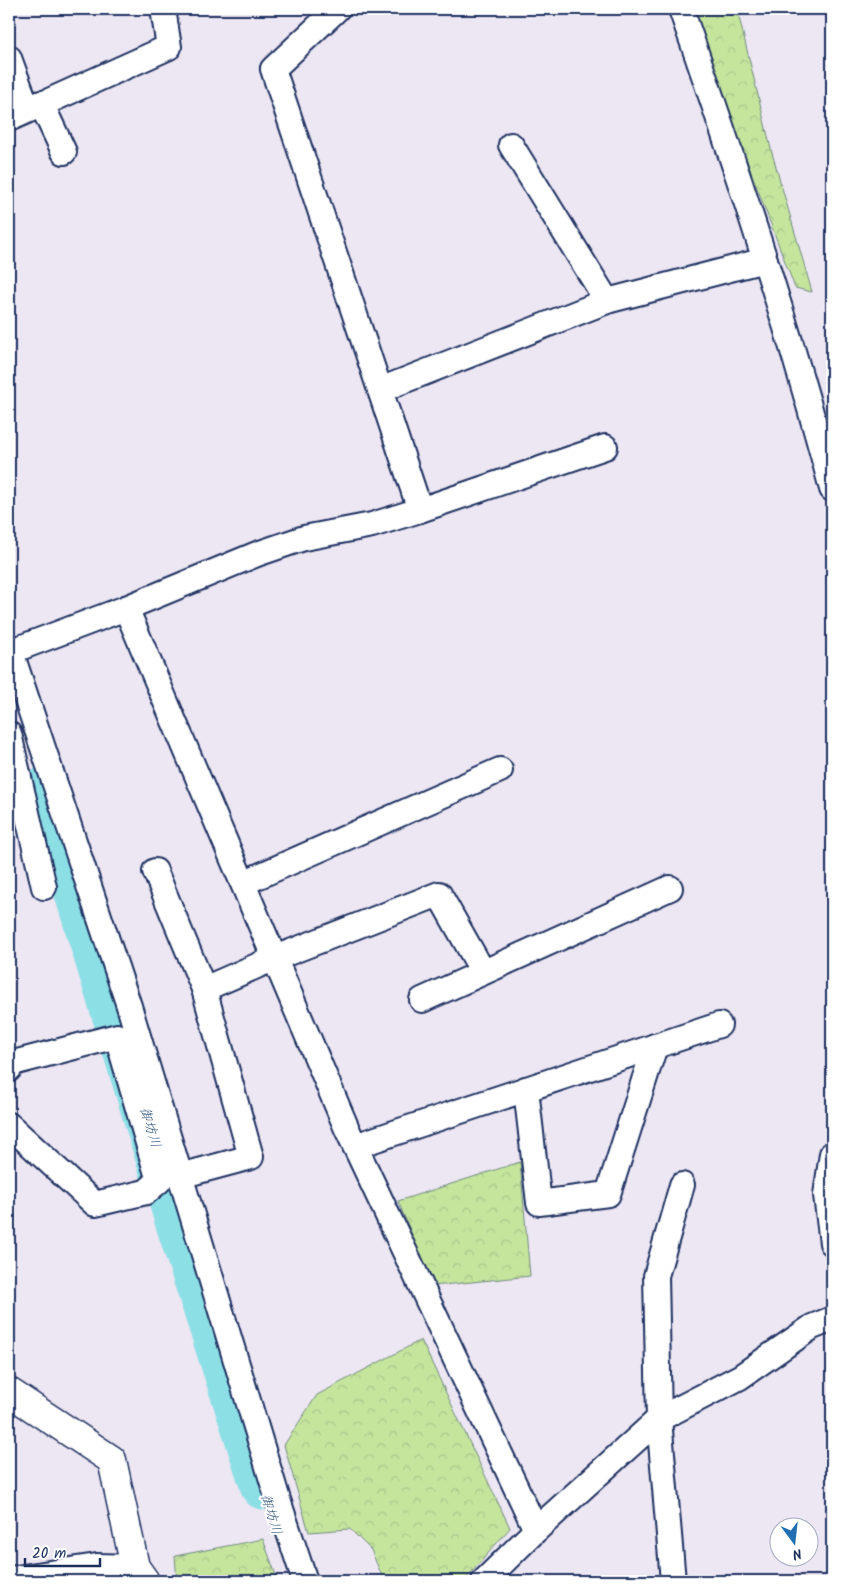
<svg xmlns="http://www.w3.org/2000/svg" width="841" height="1590" font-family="Kalam,'Klee One',sans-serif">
<defs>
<pattern id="forest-crowns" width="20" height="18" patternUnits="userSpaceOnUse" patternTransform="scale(1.25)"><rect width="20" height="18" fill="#c5e59d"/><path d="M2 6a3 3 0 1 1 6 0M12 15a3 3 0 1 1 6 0" fill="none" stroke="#a9c58a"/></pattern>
</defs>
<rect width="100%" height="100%" fill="#ede6f3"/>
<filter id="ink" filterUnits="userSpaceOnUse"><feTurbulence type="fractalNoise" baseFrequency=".02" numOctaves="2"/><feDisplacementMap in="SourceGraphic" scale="10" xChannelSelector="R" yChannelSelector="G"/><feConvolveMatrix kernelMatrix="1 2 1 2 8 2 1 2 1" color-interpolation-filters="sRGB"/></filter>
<g filter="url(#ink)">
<g fill="url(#forest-crowns)" stroke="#708a7e">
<polygon points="695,9 737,9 772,153 812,292 795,288 736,132"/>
<polygon points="520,1162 530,1276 433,1286 398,1201"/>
<polygon points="421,1340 510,1528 464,1581 384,1581 371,1550 350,1529 309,1532 284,1445 317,1395"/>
<polygon points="263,1539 278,1581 177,1581 175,1556"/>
</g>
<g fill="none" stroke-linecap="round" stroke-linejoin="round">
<polyline stroke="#8ddfe6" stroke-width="45" points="45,789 181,1233 263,1487"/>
<defs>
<g id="minor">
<path d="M681,9C736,167 789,327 832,489"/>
<polyline points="9,58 28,110"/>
<polyline points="41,103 64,152"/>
<polyline points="9,119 169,47 163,9"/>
<polyline points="511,145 607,301"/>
<polyline points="380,390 607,301 765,260"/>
<polyline points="420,510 605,447"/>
<polyline points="126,608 347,1129 536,1530"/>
<polyline points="9,646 129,1006 278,1500 305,1581"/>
<polyline points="9,652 126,608 257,554 304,538 372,525 420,510 273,69 337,9"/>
<polyline points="9,734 44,887"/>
<polyline points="155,871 204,989 251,1157 180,1176"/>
<polyline points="243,883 500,770"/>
<polyline points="204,989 275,958 439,894 483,972"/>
<polyline points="422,1000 670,888"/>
<polyline points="9,1069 13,1063 117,1036 159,1181 146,1192 95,1204 9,1125"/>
<polyline points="526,1089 539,1203 608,1194 655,1046"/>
<polyline points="355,1146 719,1025"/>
<polyline points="832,1154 826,1195 832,1243"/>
<polyline points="9,1579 97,1566 135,1567"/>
<polyline points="484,1581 536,1530 659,1419 740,1377 812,1327 832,1319"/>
<polyline points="673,1581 659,1419 656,1276 682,1185"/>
</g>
<polyline id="tertiary" points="9,1392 112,1460 135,1567 145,1581"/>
</defs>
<use href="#minor" stroke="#1b2f5e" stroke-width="28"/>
<use href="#tertiary" stroke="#1b2f5e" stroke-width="31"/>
<use href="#minor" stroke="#fff" stroke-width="24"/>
<use href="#tertiary" stroke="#fff" stroke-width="28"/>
</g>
</g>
<g text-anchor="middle" stroke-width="4" stroke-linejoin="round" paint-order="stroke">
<g font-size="14" font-style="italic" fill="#385b80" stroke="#fff">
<text transform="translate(151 1127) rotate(73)" y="5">御坊川</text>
<text transform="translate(272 1514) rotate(73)" y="5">御坊川</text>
</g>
</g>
<rect width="841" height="1590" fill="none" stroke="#fff" stroke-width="30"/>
<rect x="15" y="15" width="811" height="1560" fill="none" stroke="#1b2f5e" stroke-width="2" filter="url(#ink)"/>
<g transform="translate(794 1542) rotate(165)"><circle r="24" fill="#ffffff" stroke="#a4acbf"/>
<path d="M0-4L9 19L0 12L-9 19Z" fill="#1f6fb2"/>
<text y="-8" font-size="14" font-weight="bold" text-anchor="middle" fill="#1b2f5e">N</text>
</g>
<path d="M25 1558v8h75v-8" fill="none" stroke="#1b2f5e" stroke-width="2.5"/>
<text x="32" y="1558" font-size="15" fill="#1b2f5e" stroke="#ffffff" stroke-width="4" paint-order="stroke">20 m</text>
</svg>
